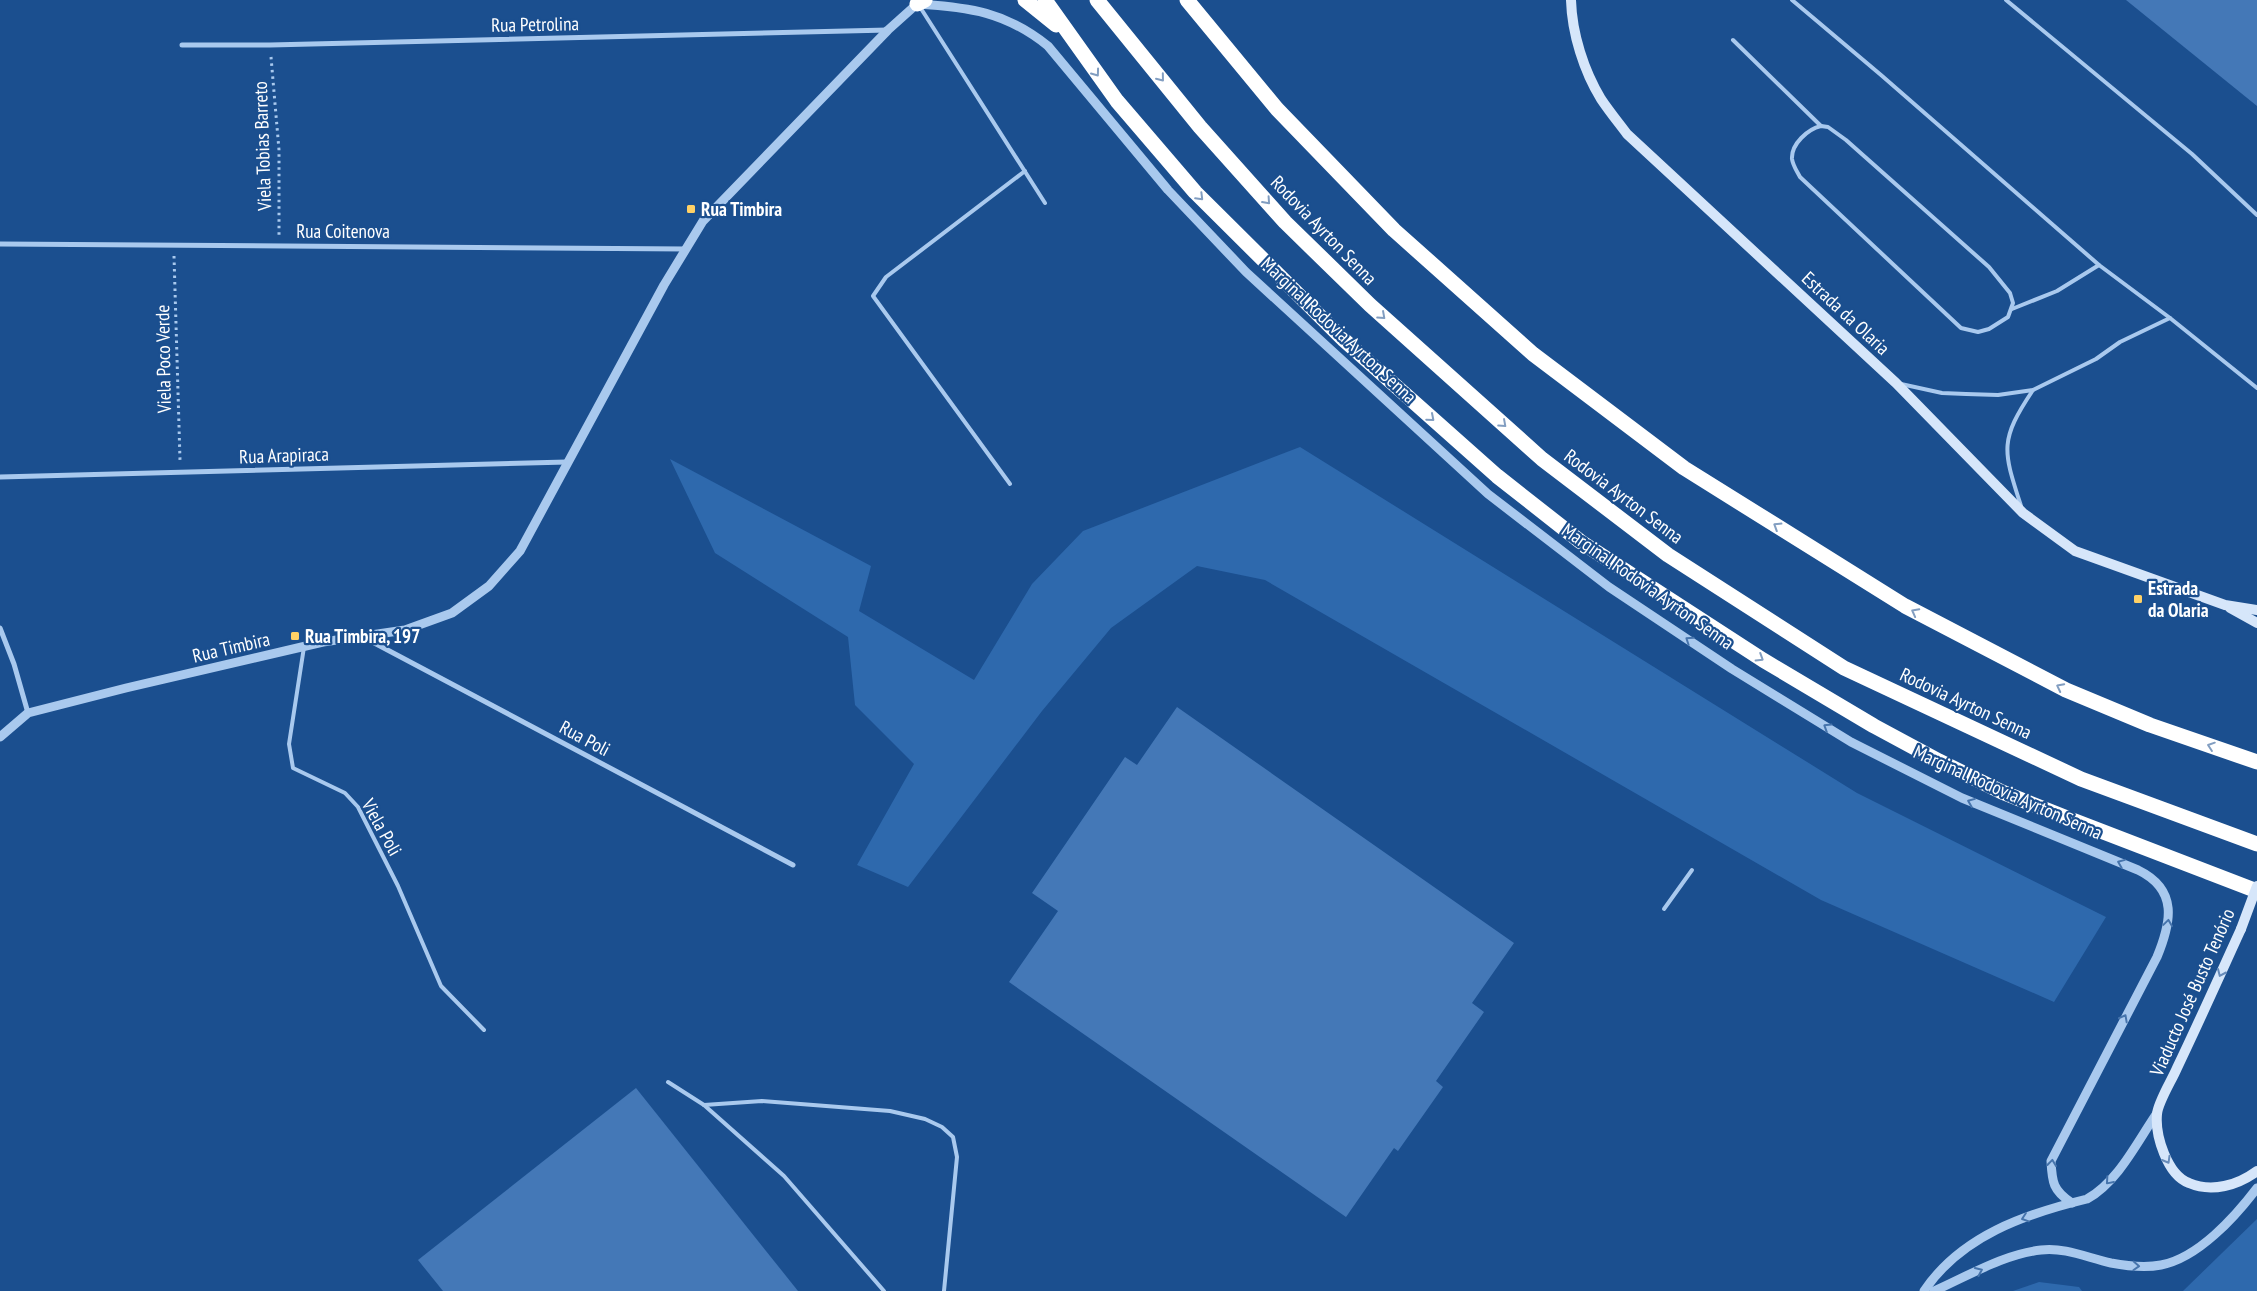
<svg xmlns="http://www.w3.org/2000/svg" width="2257" height="1291" font-family="'PT Sans Narrow',sans-serif">
<rect width="100%" height="100%" fill="#1b4f8f"/>
<g fill="#2e69ad">
<polygon points="1300,447 1857,793 2106,917 2054,1002 1821,900 1265,580 1197,566 1111,628 1042,711 908,887 857,865 914,764 855,705 848,637 715,553 670,459 871,566 859,611 974,680 1032,584 1083,531"/>
<polygon points="2257,1219 2257,1291 2183,1291"/>
<polygon points="2039,1282 2079,1287 2082,1291 2013,1291"/>
</g>
<g fill="#4478b7">
<polygon points="2126,0 2257,0 2257,106"/>
<polygon points="1177,707 1514,943 1472,1003 1484,1012 1436,1081 1443,1087 1398,1151 1394,1148 1346,1217 1009,982 1058,911 1032,893 1125,757 1137,765"/>
<polygon points="636,1088 798,1291 443,1291 418,1260"/>
</g>
<g fill="none" stroke-linecap="round" stroke-linejoin="round">
<g stroke="#a9c9ee" stroke-width="3" stroke-dasharray="2.5 4" stroke-linecap="butt">
<polyline points="271,57 279,150 279,235"/>
<polyline points="174,256 180,460"/>
</g>
<g stroke="#a9c9ee" stroke-width="4">
<polyline points="1792,0 1881,75 2099,265 2170,318 2257,388"/>
<polyline points="2006,0 2192,154 2257,215"/>
<polyline points="920,7 1045,203"/>
<polyline points="1733,40 1821,126"/>
<path d="M1821,126L1828,127L1846,140L1989,267L2010,293L2013,303L2008,317L1989,329L1978,332L1961,328L1800,177C1797,171 1793,166 1792,159C1791,144 1808,129 1821,126Z"/>
<polyline points="2012,309 2057,291 2099,265"/>
<polyline points="1901,384 1942,393 1966,394 1998,395 2033,390 2096,359 2120,342 2170,318"/>
<polyline points="1010,484 873,296 886,277 1025,171"/>
<path d="M2021,506C2003,450 1999,441 2033,390"/>
<polyline points="304,647 289,744 293,768 345,793 358,807 398,886 441,986 484,1030"/>
<polyline points="1664,909 1692,870"/>
<polyline points="668,1082 704,1105 784,1176 884,1291"/>
<polyline points="704,1105 762,1101 890,1111 925,1119 942,1127 953,1137 957,1157 944,1291"/>
</g>
<g stroke="#a9c9ee" stroke-width="5">
<polyline points="182,45 270,45 888,30"/>
<polyline points="0,244 686,249"/>
<polyline points="0,477 567,462"/>
<polyline points="0,628 14,664 28,713"/>
<polyline points="363,637 793,865"/>
</g>
<g stroke="#a9c9ee" stroke-width="9">
<path d="M0,737L28,713L126,688L323,642L405,630L452,613L489,586L520,551L664,285L703,221L888,30L917,4C969,7 1006,12 1048,46L1168,190L1246,272L1488,494L1609,587L1732,669L1851,742L1962,798L2138,870C2179,890 2171,923 2157,957L2051,1161C2052,1182 2053,1191 2072,1203"/>
<path d="M1924,1291C1961,1236 2025,1214 2087,1199C2118,1182 2137,1142 2157,1113"/>
<path d="M1934,1291C1968,1276 2004,1254 2041,1250C2065,1247 2088,1258 2111,1263C2127,1266 2145,1268 2161,1265C2198,1258 2235,1217 2257,1188"/>
</g>
<g stroke="#d6e6fa" stroke-width="10">
<path d="M1571,0C1572,34 1584,71 1601,99C1609,111 1618,122 1627,134L1896,383L2023,513L2075,551L2225,605L2257,610"/>
<polyline points="2230,608 2257,623"/>
<path d="M2241,929C2220,975 2199,1022 2177,1068C2172,1080 2158,1102 2157,1114C2155,1135 2167,1175 2189,1183C2212,1193 2238,1185 2257,1171"/>
</g>
<g stroke="#fff" stroke-width="15">
<polyline points="1025,0 1056,25"/>
<polyline points="1045,0 1117,101 1195,192 1344,340 1497,476 1581,542 1763,660 1874,726 1939,761 2002,792 2067,818 2257,891"/>
<polyline points="1097,0 1200,127 1285,222 1370,305 1542,459 1668,555 1844,668 2081,779 2257,844"/>
<polyline points="1187,0 1277,109 1394,230 1533,354 1684,468 1905,606 2066,690 2150,725 2257,762"/>
<polyline points="917,4 925,0"/>
</g>
<polyline stroke="#d6e6fa" stroke-width="10" points="2241,929 2257,886"/>
</g>
<defs><path id="oneway-chevron" d="M-2-3.5L2.5 0L-2 3.5" fill="none" stroke-width="1.6" stroke-linecap="round" stroke-linejoin="round" transform="scale(1.25)"/></defs>
<g stroke="#829ec1">
<use href="#oneway-chevron" transform="translate(1096 73) rotate(54)"/>
<use href="#oneway-chevron" transform="translate(1161 78) rotate(51)"/>
<use href="#oneway-chevron" transform="translate(1200 197) rotate(45)"/>
<use href="#oneway-chevron" transform="translate(1267 201) rotate(48)"/>
<use href="#oneway-chevron" transform="translate(1382 316) rotate(42)"/>
<use href="#oneway-chevron" transform="translate(1431 418) rotate(41)"/>
<use href="#oneway-chevron" transform="translate(1503 424) rotate(42)"/>
<use href="#oneway-chevron" transform="translate(1777 526) rotate(-148)"/>
<use href="#oneway-chevron" transform="translate(1915 612) rotate(-152)"/>
<use href="#oneway-chevron" transform="translate(1760 658) rotate(32)"/>
<use href="#oneway-chevron" transform="translate(2060 687) rotate(-153)"/>
<use href="#oneway-chevron" transform="translate(2211 746) rotate(-161)"/>
</g>
<g stroke="#4674ac">
<use href="#oneway-chevron" transform="translate(1689 640) rotate(-146)"/>
<use href="#oneway-chevron" transform="translate(1827 727) rotate(-148)"/>
<use href="#oneway-chevron" transform="translate(1971 802) rotate(-158)"/>
<use href="#oneway-chevron" transform="translate(2121 863) rotate(-158)"/>
<use href="#oneway-chevron" transform="translate(2168 923) rotate(-82)"/>
<use href="#oneway-chevron" transform="translate(2124 1018) rotate(-62)"/>
<use href="#oneway-chevron" transform="translate(2052 1163) rotate(-83)"/>
<use href="#oneway-chevron" transform="translate(2109 1181) rotate(131)"/>
<use href="#oneway-chevron" transform="translate(2025 1218) rotate(161)"/>
<use href="#oneway-chevron" transform="translate(2136 1266) rotate(3)"/>
<use href="#oneway-chevron" transform="translate(1979 1271) rotate(-24)"/>
</g>
<g stroke="#668bba">
<use href="#oneway-chevron" transform="translate(2221 973) rotate(114)"/>
<use href="#oneway-chevron" transform="translate(2167 1160) rotate(60)"/>
</g>
<g fill="#ffd166" stroke="#1b4f8f" stroke-width="2">
<rect x="686" y="204" width="10" height="10" rx="2.5"/>
<rect x="2133" y="594" width="10" height="10" rx="2.5"/>
<rect x="290" y="631" width="10" height="10" rx="2.5"/>
</g>
<g text-anchor="middle" stroke-width="4.5" stroke-linejoin="round" paint-order="stroke">
<g font-size="19" fill="#fff" stroke="#1b4f8f">
<text transform="translate(535 24) rotate(-1)" y="7">Rua Petrolina</text>
<text transform="translate(262 146) rotate(-92)" y="7">Viela Tobias Barreto</text>
<text transform="translate(1324 230) rotate(46)" y="7">Rodovia Ayrton Senna</text>
<text x="343" y="238">Rua Coitenova</text>
<text transform="translate(1846 313) rotate(43)" y="7">Estrada da Olaria</text>
<text transform="translate(1339 330) rotate(43)" y="7">Marginal Rodovia Ayrton Senna</text>
<text transform="translate(163 359) rotate(-91)" y="7">Viela Poco Verde</text>
<text transform="translate(284 455) rotate(-2)" y="7">Rua Arapiraca</text>
<text transform="translate(1624 496) rotate(37)" y="7">Rodovia Ayrton Senna</text>
<text transform="translate(1648 586) rotate(35)" y="7">Marginal Rodovia Ayrton Senna</text>
<text transform="translate(231 647) rotate(-13)" y="7">Rua Timbira</text>
<text transform="translate(1966 703) rotate(25)" y="7">Rodovia Ayrton Senna</text>
<text transform="translate(585 738) rotate(28)" y="7">Rua Poli</text>
<text transform="translate(2008 792) rotate(24)" y="7">Marginal Rodovia Ayrton Senna</text>
<text transform="translate(382 827) rotate(61)" y="7">Viela Poli</text>
<text transform="translate(2192 992) rotate(-66)" y="7">Viaducto José Busto Tenório</text>
</g>
<g font-size="19" font-weight="bold" fill="#fff" stroke="#1b4f8f" text-anchor="start">
<text x="701" y="216">Rua Timbira</text>
<text x="2148" y="595">Estrada<tspan x="2148" dy="22">da Olaria</tspan></text>
<text x="305" y="643">Rua Timbira, 197</text>
</g>
</g>
</svg>
